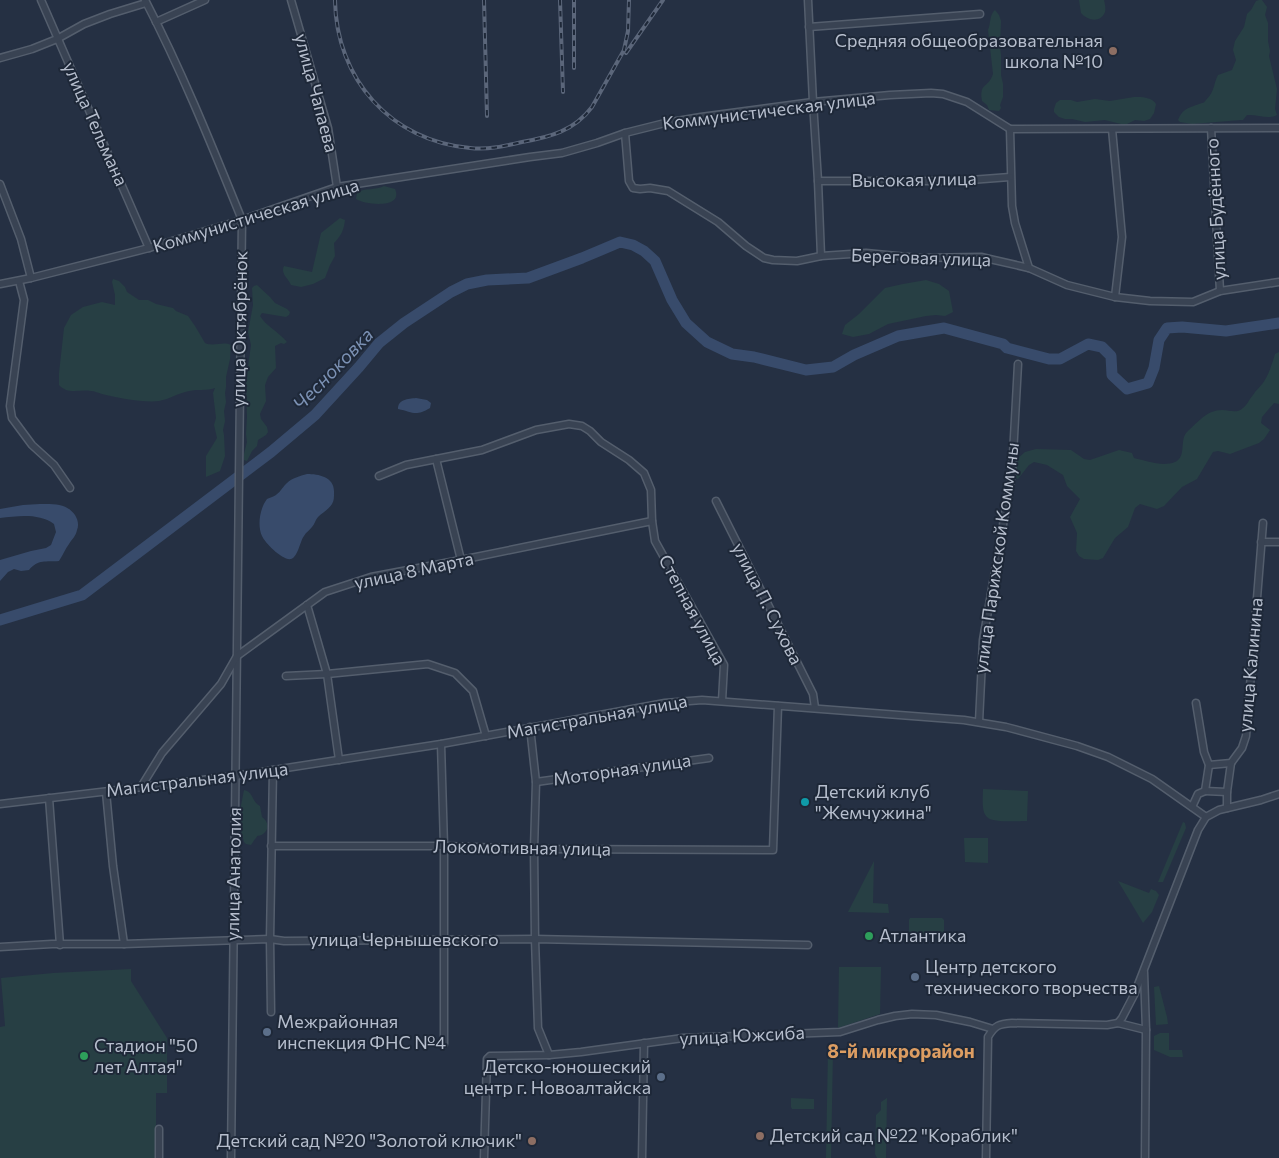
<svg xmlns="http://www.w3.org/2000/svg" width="1279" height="1158" font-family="Commissioner,sans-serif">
<rect width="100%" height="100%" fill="#253043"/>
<g fill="#273f44">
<path d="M1079,0H1104C1105,4 1106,9 1105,12C1100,24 1087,20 1081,13Z"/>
<path d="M1259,0H1262L1267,7L1265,15L1268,23V41L1270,51L1269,56L1277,89L1275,109L1277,115C1268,120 1257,114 1247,115L1243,120H1241L1192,124L1180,122L1178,120C1183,108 1189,108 1199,104C1204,102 1203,104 1206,100C1215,91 1213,85 1218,75L1232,70L1236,60L1233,50L1235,41L1244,27L1247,14L1251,10L1256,1Z"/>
<path d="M995,10L999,15L1001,21L1000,47L1001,55V75L1003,84V97L1000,105L1001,108L999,111L989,110L987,105L982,101C979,82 988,89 993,74L988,30C991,24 989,15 995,10Z"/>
<path d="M1134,97C1142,97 1152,97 1156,104L1154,113L1150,119L1144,121L1135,120L1125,125L1105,120L1085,122L1072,119H1065L1059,117L1054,112V109L1056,103L1060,100H1071L1077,102L1095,99L1110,101Z"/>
<path d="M384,186L395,189C404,209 365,205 356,199L357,193C365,187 375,191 384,186Z"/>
<path d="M340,218L345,220C344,230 341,236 334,243L335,256L330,265L325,278L313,284L301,287L291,285C289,279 280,274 284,266L312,272L321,233Z"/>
<path d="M113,279L119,281L125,287L127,292L139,300H148L156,304L173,308L176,311L188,316L195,326L205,343C213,347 223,341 231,345L230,359L226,377V387L225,393L226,402L224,411L225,421L223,430L224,435L225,456L220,471L206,477V456L217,438L214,425L216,418L213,393L215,388C206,391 198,389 189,391C178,393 170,399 159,401C145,403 117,398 102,394C98,393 95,391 91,391C79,389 68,395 59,385V373L64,328L71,315L83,307L102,302L115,305V295L112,282Z"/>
<polygon points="926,280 939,284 949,291 953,312 945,316 936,315 926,316 888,324 869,334 853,337 842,334 845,325 859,314 885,288 903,284"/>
<path d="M257,285L270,297L275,303L287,309L290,312L289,315L286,317L262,313L260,316C266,326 279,332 287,342L284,344L281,343L275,346L276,368L268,377L265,385L266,401L260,414L261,419L267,427L268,432L266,435L258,440L257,446L252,451L247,461L244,460V454L247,442L246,434L247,417L246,382L251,345L248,332L253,305L252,288L254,286Z"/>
<path d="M1279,352V404L1274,403L1262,417L1261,423L1270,430L1264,439L1259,443L1230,454L1218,451L1213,452L1197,479L1182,487L1164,506L1157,509L1140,504L1135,508L1128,527L1115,538L1103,558L1098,560L1084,559L1079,556L1076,551L1077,533L1070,517L1080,499L1067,486L1063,475L1047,465L1034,462L1029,465L1018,479L1013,477L1017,459L1025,452L1036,449L1071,450L1084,459L1090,460L1119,450L1132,453L1134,458C1147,461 1162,467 1175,462C1187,457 1179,440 1187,432C1198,422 1207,410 1222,410C1228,410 1232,412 1238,411C1246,408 1248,401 1253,395C1256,390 1260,387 1263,383C1269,374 1272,364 1275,354Z"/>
<path d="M983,789L1028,791L1027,821C1019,821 992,823 987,817C981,812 983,797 983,789Z"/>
<path d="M244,790C254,792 251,801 260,806L262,817C268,821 270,829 263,834C260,837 258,834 256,838C254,840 253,842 251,845L246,844L244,842L239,824L241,817L240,811Z"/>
<polygon points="1183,822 1185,823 1186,828 1163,882 1158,882"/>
<polygon points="964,838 988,838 988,863 965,862"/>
<polygon points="874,861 873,903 888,904 889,913 848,912"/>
<polygon points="1118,881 1149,893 1151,889 1156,891 1159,895 1152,912 1143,923"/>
<polygon points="910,918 942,918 944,920 944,934 941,936 912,935 909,932 909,920"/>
<polygon points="839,967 881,967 880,1014 838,1028"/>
<polygon points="131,969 131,981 167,1038 167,1093 156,1093 156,1158 0,1158 0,1027 5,1026 1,978 53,973"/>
<polygon points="1159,986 1167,1017 1168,1024 1156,1025 1154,987"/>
<polygon points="1160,1033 1169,1033 1169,1050 1182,1050 1183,1057 1170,1057 1154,1050 1154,1036"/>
<polygon points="828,1050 833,1050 831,1158 826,1158"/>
<polygon points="791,1098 814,1099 814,1109 792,1109 791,1107"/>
<polygon points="887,1098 886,1158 877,1158 875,1154 876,1115 881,1110 881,1102"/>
</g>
<g fill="#384b6b">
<path d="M416,398L427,400L431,403L430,408C415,417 413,412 398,409C398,399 408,399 416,398Z"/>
<path d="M307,474C319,474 335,477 334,493C334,497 334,501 332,504C328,510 322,513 318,517C315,520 315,524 312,527C310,530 306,532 304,536C300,541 298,557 291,559C283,561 265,543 262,536C257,525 260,508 267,499C281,494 278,492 287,483C292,478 300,476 307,474Z"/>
<path d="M40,504C55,504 66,503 75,515C78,520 79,525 77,530C76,536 72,539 69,544C65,549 63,555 59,561C46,562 38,559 29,570L21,571L14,569L8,572L0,581V560L31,551L46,548L51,545L56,532L54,524C39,513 18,516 0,518V509L23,505Z"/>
</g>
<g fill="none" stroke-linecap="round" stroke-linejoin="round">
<polyline stroke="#384b6b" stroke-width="11" points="0,620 82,595 271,452 315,415 359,367 379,343 404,323 451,292 467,284 487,280 528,278 582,258 620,242 633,245 644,251 655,261 672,300 686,323 707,342 732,354 754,357 806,370 833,367 854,355 898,336 944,328 1003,344 1007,348 1049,359 1060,359 1088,344 1102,347 1111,356 1112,375 1127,389 1148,383 1154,368 1159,340 1167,328 1182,327 1226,331 1279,323"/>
<defs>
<g id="minor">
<polyline points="41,0 149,248"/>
<path d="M145,0C182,71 212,146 242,220L231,1158"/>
<polyline points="291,0 328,128 337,187"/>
<polyline points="808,0 813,102 818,181 821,256"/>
<polyline points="156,22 205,0"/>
<polyline points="809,27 980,14"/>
<polyline points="0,58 32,49 57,39 84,24 110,14 146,3"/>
<polyline points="1211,128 1220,291"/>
<polyline points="1010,129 1012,206 1015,223 1029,268"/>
<polyline points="1112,129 1122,237 1115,297"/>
<polyline points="625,133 629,181 633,188 640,189 650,188 668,191 718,222 746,246 764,258 773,260 797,261 821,256 866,253 918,258 981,257 1029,268 1067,285 1115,297 1150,301 1193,302 1220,291 1279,282"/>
<polyline points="818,181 957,181 1010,177"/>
<polyline points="0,184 21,239 31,278"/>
<polyline points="19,281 24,300 10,406 12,418 32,445 54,465 70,488"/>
<polyline points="0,284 31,278 149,248 242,220 337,187 530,157 562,153 597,143 625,133 665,123 701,117 813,102 890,95 931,93 943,94 967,102 1010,129 1279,128"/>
<polyline points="436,459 461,560"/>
<polyline points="379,476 406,465 482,450 536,430 569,424 582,426 590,431 601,442 629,460 644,473 651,490 652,521 655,541 724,665 722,701"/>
<polyline points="716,501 813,694 815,708"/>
<polyline points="1261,542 1279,542"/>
<polyline points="307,605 327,674 339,760"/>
<polyline points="286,676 327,674 428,664 455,673 473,691 486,736"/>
<polyline points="979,722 983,640 1012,473 1018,364"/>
<polyline points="530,727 536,782 534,849 535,939 538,1028 549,1055"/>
<polyline points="441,744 444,846 444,1044"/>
<polyline points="1209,765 1231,763 1242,748 1246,736 1263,523"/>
<polyline points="536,782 709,758"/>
<polyline points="141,787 162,753 221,684 237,656 325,592 371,577 461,560 652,521"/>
<polyline points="1205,791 1227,792"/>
<polyline points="106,792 113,866 124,944"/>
<polyline points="49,798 60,945"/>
<polyline points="0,804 235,776 441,744 665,703 702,700 964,720 1006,727 1077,746 1108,757 1152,779 1206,817"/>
<polyline points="1192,807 1198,794 1205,791 1209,765 1204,752 1196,703"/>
<polyline points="1227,808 1227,792 1231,763"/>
<polyline points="271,846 444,846 534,849 773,850 778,706"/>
<polyline points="0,947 52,944 124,944 270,939 284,941 535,939 808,945"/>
<polyline points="1144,972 1146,1030 1145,1158"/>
<polyline points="271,1012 270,939 273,770"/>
<polyline points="1118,1023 1122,1018 1134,995 1198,830 1206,817 1219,810 1261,800 1279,794"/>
<polyline points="159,1129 159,1158"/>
<polyline points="484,1158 487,1059 490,1056 549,1055 581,1052 683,1038 840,1032 878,1020 895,1016 912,1014 936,1015 970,1022 993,1029"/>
<polyline points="642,1158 644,1043"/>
<path d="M986,1158L988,1037C995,1025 999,1024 1012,1023L1107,1025L1118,1023L1146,1030"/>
</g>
</defs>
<use href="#minor" stroke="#545e6d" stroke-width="9"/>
<use href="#minor" stroke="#394353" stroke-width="6"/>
<defs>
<g id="rail">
<path d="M335,0C336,79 391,141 470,148C488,150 505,146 522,142C550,137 574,131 592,107L624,50L628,31L629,0"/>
<polyline points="484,0 487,116"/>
<polyline points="560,0 563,92"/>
<polyline points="626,53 663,0"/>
<polyline points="574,68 574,0"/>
</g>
</defs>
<use href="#rail" stroke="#5b667a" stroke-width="4"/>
<use href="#rail" stroke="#1e2838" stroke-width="2" stroke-dasharray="5.5" stroke-linecap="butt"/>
</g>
<g fill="#8d6e63" stroke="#1e2838" stroke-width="2">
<circle cx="1113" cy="51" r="5"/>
<circle cx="760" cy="1136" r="5"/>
<circle cx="532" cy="1141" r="5"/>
</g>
<circle fill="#0f9aa8" stroke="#1e2838" stroke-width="2" cx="805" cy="802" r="5"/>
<g fill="#2e9e5b" stroke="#1e2838" stroke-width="2">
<circle cx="869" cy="936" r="5"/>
<circle cx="84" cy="1056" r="5"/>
</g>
<g fill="#5c6f8a" stroke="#1e2838" stroke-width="2">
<circle cx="915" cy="977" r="5"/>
<circle cx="267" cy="1032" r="5"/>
<circle cx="661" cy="1077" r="5"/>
</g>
<g text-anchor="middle" stroke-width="4" stroke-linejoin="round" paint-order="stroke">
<g font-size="18" fill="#b6becd" stroke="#1e2838" text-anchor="start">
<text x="1103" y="47" text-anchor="end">Средняя общеобразовательная<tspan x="1103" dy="21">школа №10</tspan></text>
<text x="815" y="798">Детский клуб<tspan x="815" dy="21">"Жемчужина"</tspan></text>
<text x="879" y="942">Атлантика</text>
<text x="925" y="973">Центр детского<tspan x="925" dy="21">технического творчества</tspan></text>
<text x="277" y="1028">Межрайонная<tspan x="277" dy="21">инспекция ФНС №4</tspan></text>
<text x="94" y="1052">Стадион "50<tspan x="94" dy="21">лет Алтая"</tspan></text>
<text x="651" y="1073" text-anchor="end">Детско-юношеский<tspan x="651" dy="21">центр г. Новоалтайска</tspan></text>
<text x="770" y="1142">Детский сад №22 "Кораблик"</text>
<text x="522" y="1147" text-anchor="end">Детский сад №20 "Золотой ключик"</text>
</g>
<g font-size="18" fill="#b6becd" stroke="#1e2838">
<text transform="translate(316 93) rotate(75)" y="6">улица Чапаева</text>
<text transform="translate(769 111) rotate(-7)" y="6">Коммунистическая улица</text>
<text transform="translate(95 124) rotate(66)" y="6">улица Тельмана</text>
<text transform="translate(914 180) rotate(-1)" y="6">Высокая улица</text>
<text transform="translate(1216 209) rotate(-93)" y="6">улица Будённого</text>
<text transform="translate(256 216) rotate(-17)" y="6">Коммунистическая улица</text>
<text transform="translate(921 258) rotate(2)" y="6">Береговая улица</text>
<text transform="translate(240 329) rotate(-89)" y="6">улица Октябрёнок</text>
<text transform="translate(997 558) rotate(-82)" y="6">улица Парижской Коммуны</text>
<text transform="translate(414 571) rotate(-12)" y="6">улица 8 Марта</text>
<text transform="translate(767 604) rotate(63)" y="6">улица П. Сухова</text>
<text transform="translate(692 610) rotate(62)" y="6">Степная улица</text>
<text transform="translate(1251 665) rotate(-85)" y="6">улица Калинина</text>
<text transform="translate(597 717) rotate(-10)" y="6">Магистральная улица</text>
<text transform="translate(622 770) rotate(-8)" y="6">Моторная улица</text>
<text transform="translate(197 780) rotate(-7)" y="6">Магистральная улица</text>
<text transform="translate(522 848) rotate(1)" y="6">Локомотивная улица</text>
<text transform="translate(234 874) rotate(-89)" y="6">улица Анатолия</text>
<text x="404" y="946">улица Чернышевского</text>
<text transform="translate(742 1036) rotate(-3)" y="6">улица Южсиба</text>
</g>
<g font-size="19" font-style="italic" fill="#7c92b5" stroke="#1e2838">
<text transform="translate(333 369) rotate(-46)" y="7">Чесноковка</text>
</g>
<g font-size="19" font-weight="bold" fill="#dc9d62" stroke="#1e2838">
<text x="901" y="1058">8-й микрорайон</text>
</g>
</g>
</svg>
